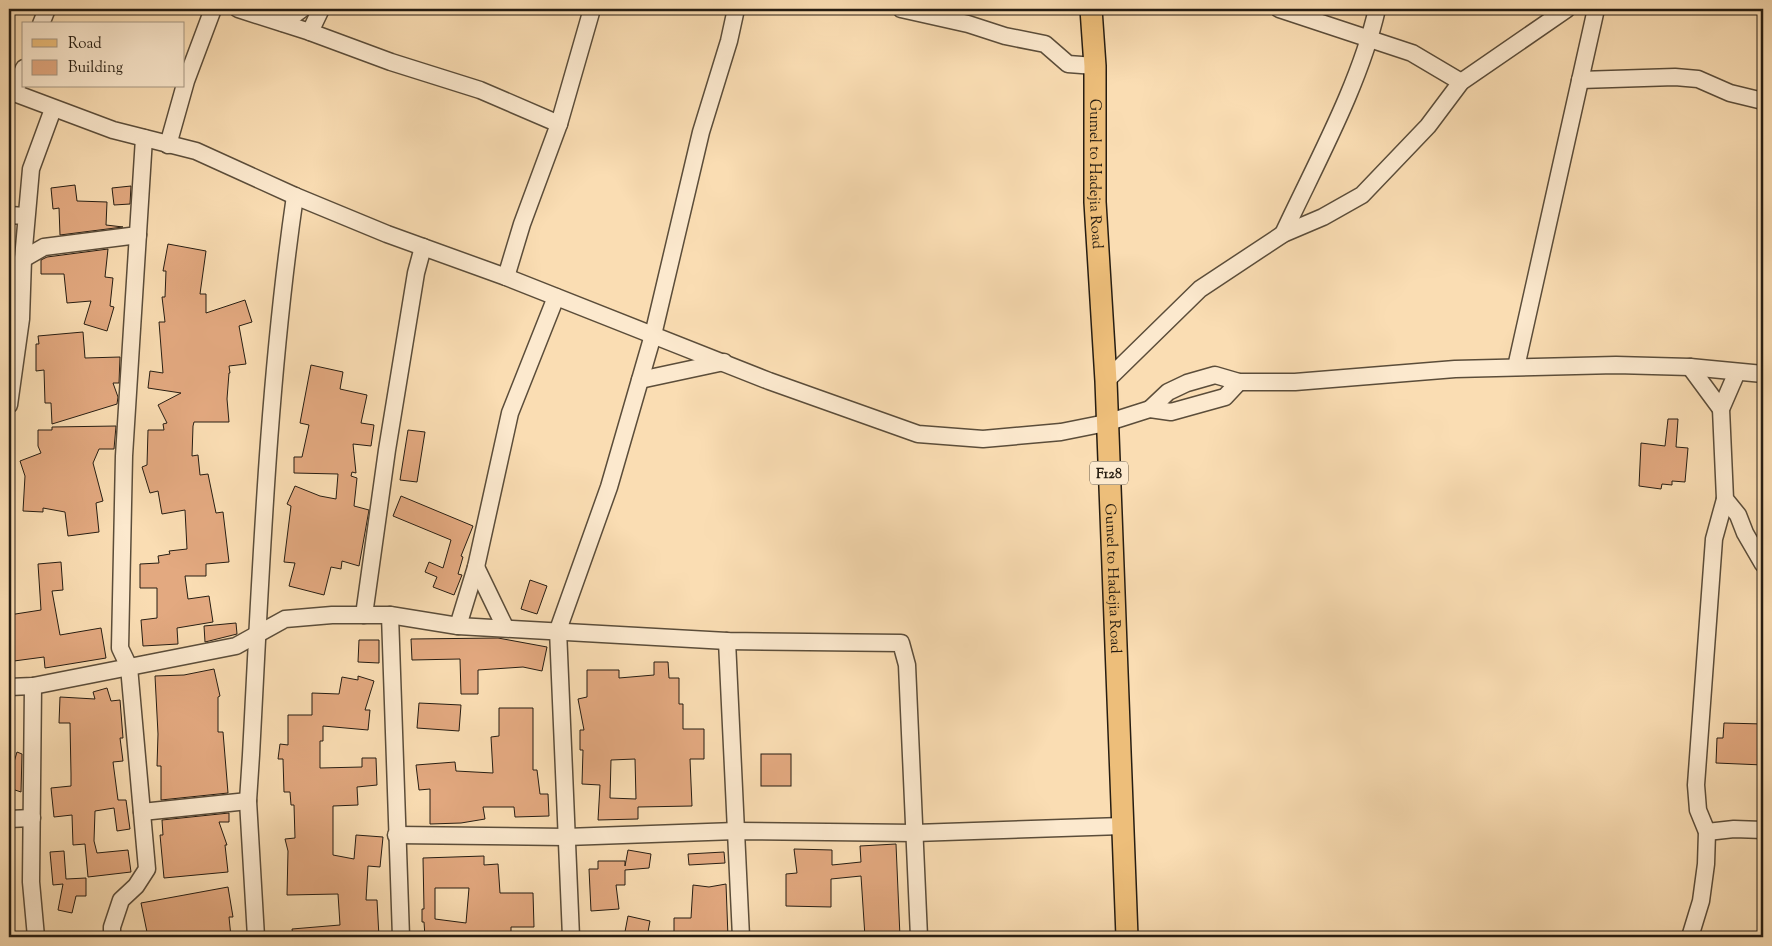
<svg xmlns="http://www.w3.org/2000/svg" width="1772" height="946" font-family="'Sorts Mill Goudy',serif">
<rect width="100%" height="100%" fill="#faddb3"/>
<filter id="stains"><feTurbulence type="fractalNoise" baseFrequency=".004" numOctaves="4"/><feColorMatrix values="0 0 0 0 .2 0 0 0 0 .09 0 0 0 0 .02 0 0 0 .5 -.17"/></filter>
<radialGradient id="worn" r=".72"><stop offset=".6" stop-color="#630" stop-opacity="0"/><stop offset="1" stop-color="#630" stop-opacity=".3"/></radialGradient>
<g fill="#e3a980" stroke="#261d12" fill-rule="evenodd">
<polygon points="75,185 77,201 107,202 106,225 123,227 60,235 59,208 53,209 51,188"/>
<polygon points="131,186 130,204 114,205 112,188"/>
<polygon points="168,244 206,251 200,294 206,294 206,313 245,300 252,322 239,326 246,364 229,366 230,373 229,373 227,399 229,422 194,422 193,426 192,456 198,455 200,475 208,474 216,513 223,512 229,562 206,564 206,576 185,576 188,599 209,596 213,622 177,628 178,644 143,646 141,620 157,618 157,588 140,588 140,564 159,563 158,556 170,554 169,551 187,549 185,510 162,514 158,491 150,493 142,467 147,465 148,430 164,430 163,424 167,423 158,405 181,393 148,388 150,371 163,373 159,322 165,322 162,297 165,297 166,271 163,271"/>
<polygon points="108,249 105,277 113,278 110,306 114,307 107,331 84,324 91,301 67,303 64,274 41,274 41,260 47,257"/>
<polygon points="83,332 85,358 120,357 119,383 113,383 118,397 117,404 52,424 51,403 45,403 44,370 36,371 36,344 39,344 38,336"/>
<polygon points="311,365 343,372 340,389 367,395 361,423 374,425 371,446 353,444 356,473 352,472 351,476 357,478 354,506 369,510 359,566 342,561 341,569 331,567 324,595 289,586 295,563 284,562 291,506 287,504 295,486 320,496 336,499 338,474 294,473 294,457 302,457 309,425 300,423"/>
<polygon points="1668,419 1678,419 1676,447 1688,448 1685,482 1672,481 1672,485 1662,484 1661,489 1639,486 1641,443 1665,446"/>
<polygon points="116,426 114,449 99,449 93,463 103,501 96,503 99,532 68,536 65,512 43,508 43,512 23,511 25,476 20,461 41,453 38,446 38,430 52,430 52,427"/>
<polygon points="408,430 425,432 417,482 400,480"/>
<polygon points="401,496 473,526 461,556 463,557 458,574 462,575 454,595 433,587 437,577 425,572 429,562 443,568 451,540 393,516"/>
<polygon points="61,562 63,590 52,591 60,635 101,628 106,658 45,668 44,657 14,661 9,634 9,615 41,610 38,564"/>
<polygon points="530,580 547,586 537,614 521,609"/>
<polygon points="236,623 237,634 205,642 204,626"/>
<polygon points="498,638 547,647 542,671 523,667 478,670 478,694 461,694 460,659 412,660 411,639"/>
<polygon points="359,640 379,640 379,663 358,662"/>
<path d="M654,662H668L669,678H679V704H683V729H704V759H690L692,806L638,807V819L598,820L600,785L582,784L583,750H580V730H584L578,699L587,697V670H619V678L654,675ZM635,759L636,799L610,798L611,760Z"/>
<polygon points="214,669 220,696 218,697 218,732 223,732 228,793 161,800 161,766 157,766 158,734 155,676 184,675"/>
<polygon points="358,676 374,681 365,710 370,710 368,730 323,726 323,741 320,741 320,768 362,767 362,758 376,758 377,785 357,787 358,805 333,806 333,855 354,859 356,835 383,837 380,867 368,866 366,900 377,900 379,937 293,937 292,929 340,925 338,894 287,895 288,851 285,839 295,838 294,805 291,805 290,792 284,792 283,759 278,759 280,744 288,745 288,715 312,715 312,693 339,694 342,677 358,680"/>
<polygon points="107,688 111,701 120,700 123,738 120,738 123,761 113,762 118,800 126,800 130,829 117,831 114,808 95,811 94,841 97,853 128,850 131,872 88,877 85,844 73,845 72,815 54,817 51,788 71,786 71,774 70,723 59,723 60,697 95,699 93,692"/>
<polygon points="419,703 461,705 459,731 417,728"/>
<polygon points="499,708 533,708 533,770 537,770 540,794 548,794 549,816 515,817 514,807 483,807 485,819 461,823 430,824 430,789 419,790 416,765 455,762 456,771 493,773 491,737 499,736"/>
<polygon points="1724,723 1763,724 1763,765 1716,763 1717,738 1723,738"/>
<polygon points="17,752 22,754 21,792 9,788 9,759 14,762"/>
<rect x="761" y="754" width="30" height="32"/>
<polygon points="229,813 229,822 219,822 227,845 225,845 228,872 164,878 160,835 163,835 162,820"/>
<polygon points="896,844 900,937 865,937 861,876 831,879 831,907 786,906 786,874 797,873 794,849 832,850 832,865 861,862 860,846"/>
<polygon points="628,850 651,854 649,868 625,870 625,885 616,885 619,909 591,911 589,869 598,869 598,861 625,861 625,866"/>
<polygon points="64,851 66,879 86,878 86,896 76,896 72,913 58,910 63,884 53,885 50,852"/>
<polygon points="724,852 725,863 689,865 688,854"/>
<path d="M484,856V865L498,864L500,893H533L534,927H511V937H425L424,922H422V909H424L423,858ZM435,888H469L466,923L435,919Z"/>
<polygon points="726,884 728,937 674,937 674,918 691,918 693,885 709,887"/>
<polygon points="228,887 233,917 229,917 231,937 148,937 141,903"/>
<polygon points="628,916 650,921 647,937 624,937"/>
</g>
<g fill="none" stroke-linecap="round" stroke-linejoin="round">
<defs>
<g id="minor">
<polyline points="238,9 310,32 391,62 480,90 559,124"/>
<polyline points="901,9 968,24 1005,36 1045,44 1068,64 1095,66"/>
<polyline points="1279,9 1412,53 1461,82"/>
<polyline points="283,23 302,9"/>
<polyline points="41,24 47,9"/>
<polyline points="310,32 321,9"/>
<polyline points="1580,80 1675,77 1698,79 1730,93 1763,101"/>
<polyline points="9,91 113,130 196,151 295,196 387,234 506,277 769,381 918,434 983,439 1061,432 1106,423 1150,409 1171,412 1225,397 1239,382"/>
<polyline points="14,93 24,68"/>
<polyline points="168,145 186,81 213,9"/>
<polyline points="9,215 26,216"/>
<path d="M1283,234C1316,163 1360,84 1377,9"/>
<polyline points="23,259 44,247 138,235"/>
<polyline points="506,277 522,224 559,124 592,9"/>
<polyline points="1516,367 1596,9"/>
<polyline points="1690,367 1721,409"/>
<polyline points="1737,372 1721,409 1725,499 1738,515 1745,533 1763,564"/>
<polyline points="640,380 724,362"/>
<polyline points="1106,381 1200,289 1283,234 1323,217 1362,195 1428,126 1461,82 1567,9"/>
<polyline points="9,405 21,319 23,259 31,169 53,109"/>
<polyline points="1150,409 1168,392 1187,383 1215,375 1239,382 1295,382 1455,369 1616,365 1690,367 1763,374"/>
<polyline points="476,567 505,627"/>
<polyline points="364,615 387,450 416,273 423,247"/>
<polyline points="390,615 401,937"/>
<polyline points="458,626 476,567 510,413 556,297"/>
<polyline points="727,641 741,937"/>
<polyline points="33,686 31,882 36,937"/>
<polyline points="9,687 33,686 236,646 285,619 332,615 390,615 458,626 727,641 901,643 907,665 919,937"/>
<polyline points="142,812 248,801"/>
<polyline points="9,819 32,818"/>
<polyline points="1707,832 1734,829 1763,830"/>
<polyline points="396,835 566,837 736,831 915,833 1122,826"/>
<polyline points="112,937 112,927 121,900 136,886 147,869 129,667 120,648 124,456 144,138"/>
<path d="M256,937L248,801L251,755C261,569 268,381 295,196"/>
<polyline points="571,937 558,630 609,487 653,335 701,132 729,41 736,9"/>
<polyline points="1690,937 1701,901 1706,864 1707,832 1698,810 1696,785 1714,539 1725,499"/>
</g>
<g id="major">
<path id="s1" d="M1091,9L1095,66V202L1106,381L1127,937"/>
</g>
</defs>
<use href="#minor" stroke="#5b4d3a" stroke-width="19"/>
<use href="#major" stroke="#261d12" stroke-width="24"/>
<use href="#minor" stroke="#fce9ce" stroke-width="16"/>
<use href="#major" stroke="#edbe7a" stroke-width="21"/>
</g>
<g text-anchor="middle" stroke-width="4" stroke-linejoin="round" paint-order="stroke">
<rect fill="#fce9ce" stroke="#665a4a" stroke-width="1" x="1090" y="461.5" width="38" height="23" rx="4"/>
<g font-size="14" font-weight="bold" fill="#261d12">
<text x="1109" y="478">F128</text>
</g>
<g font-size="15" fill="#261d12" stroke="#fce9ce">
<text dy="5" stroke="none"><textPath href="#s1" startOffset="165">Gumel to Hadejia Road</textPath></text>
<text dy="5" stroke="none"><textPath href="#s1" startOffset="570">Gumel to Hadejia Road</textPath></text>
</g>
</g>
<rect width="1772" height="946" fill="none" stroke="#faddb3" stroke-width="30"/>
<rect x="10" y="10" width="1752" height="926" fill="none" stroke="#261d12" stroke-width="2.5"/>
<rect x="15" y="15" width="1742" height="916" fill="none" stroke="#261d12"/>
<rect x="22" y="22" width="162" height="65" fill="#fce9ce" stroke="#a69783"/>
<rect x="32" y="39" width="25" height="8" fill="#edbe7a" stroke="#a69783"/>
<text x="68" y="48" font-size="15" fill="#261d12">Road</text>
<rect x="32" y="60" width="25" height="15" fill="#e3a980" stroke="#a69783"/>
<text x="68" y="72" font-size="15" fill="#261d12">Building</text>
<rect width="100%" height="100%" filter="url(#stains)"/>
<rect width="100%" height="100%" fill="url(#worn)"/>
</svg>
